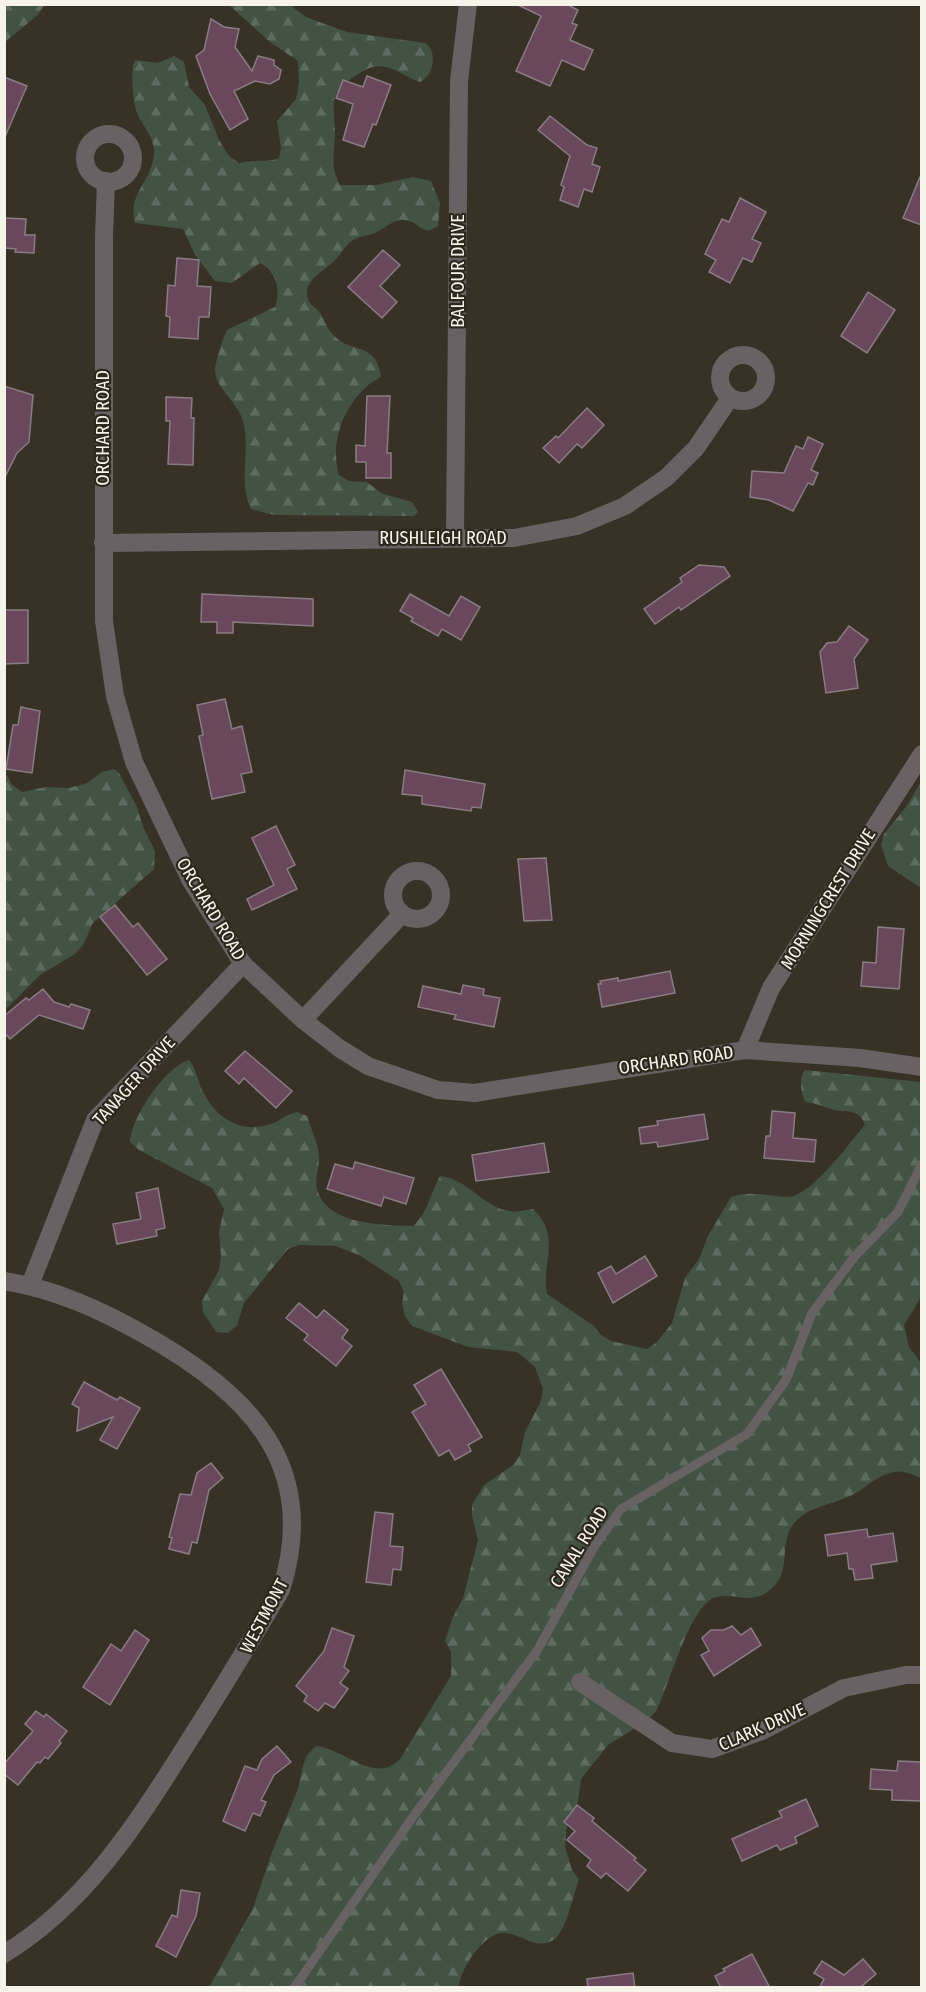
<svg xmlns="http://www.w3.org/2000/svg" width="926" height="1992" font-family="'Fira Sans Condensed',sans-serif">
<defs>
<pattern id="forest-firs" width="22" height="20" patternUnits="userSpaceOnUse" patternTransform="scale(1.5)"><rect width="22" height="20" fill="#425344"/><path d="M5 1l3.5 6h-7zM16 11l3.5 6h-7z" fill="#5e6c5f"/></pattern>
</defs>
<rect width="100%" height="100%" fill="#373126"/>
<g fill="url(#forest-firs)">
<polygon points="5,4 44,4 44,5 38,15 5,42"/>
<path d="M229,5H290L306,17L347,32L425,43C438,51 434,76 420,82C408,78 398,70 386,67C376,65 368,68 360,73C325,94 335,100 335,135C334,154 330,166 340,185H376L413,177L431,181L440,203L438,226L429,231C418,229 413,218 400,220C391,221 382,231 372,234C367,236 360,236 355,239C346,243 343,252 336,259C327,270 299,281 309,301C311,306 318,309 321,314C327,325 328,332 339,340C355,352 376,344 381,376C376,381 370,383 366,387C342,410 330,443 339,475L349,481L367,482L381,493L412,502L418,512L414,516L274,515L251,509C237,481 252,447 242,418C236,401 214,386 215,369C216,360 223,338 227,330L275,307C281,291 277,271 260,263L232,283L215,281L195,255L183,229L135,223C127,192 153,181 154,153C155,136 140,124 136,110C133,100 130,68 135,60L158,63L174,56L184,62L189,87L205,105L219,140L229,156L239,163C251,160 273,162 279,158L281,148L277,121L296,99L299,83L298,61L270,42Z"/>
<polygon points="4,769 12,785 22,792 46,787 69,788 87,783 102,772 114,769 119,773 136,805 144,829 155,851 154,869 93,923 83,945 75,954 40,975 5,1010"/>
<polygon points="921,782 921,888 888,866 881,845 884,834 906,807"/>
<path d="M189,1060C197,1070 197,1079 202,1090C217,1120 243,1136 276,1122C283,1118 288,1114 297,1112L307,1116C311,1129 318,1143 319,1156C320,1169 313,1180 318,1192C329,1225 384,1225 413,1226C428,1213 430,1194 440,1176C467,1178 483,1207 509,1211C516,1213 525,1210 533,1209C562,1236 541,1263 547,1294L594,1326L601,1335L611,1341L647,1349L657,1342L672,1323L685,1278L699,1259L708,1236L731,1197C751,1190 767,1196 787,1197C810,1198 850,1142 865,1125C859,1108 847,1113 834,1110C824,1107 816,1103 806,1102C800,1095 799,1076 805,1070L921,1082V1297L904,1325L909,1347L921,1363V1478C913,1475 904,1470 895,1472C873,1476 867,1489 848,1497C830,1505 805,1507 792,1526C780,1543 790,1570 775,1585C753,1609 735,1591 716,1597C689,1605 669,1688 656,1711L648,1720L608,1745L581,1779L578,1802L567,1823L565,1847L572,1870L579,1879C573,1895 566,1934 552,1941C536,1949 522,1935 507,1933C486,1929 460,1968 459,1987H209L253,1908L272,1852L298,1789L303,1765L307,1755L316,1746C345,1749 375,1785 400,1759L451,1676V1652L445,1641L452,1619L463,1598L478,1540L472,1516V1505L484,1485L513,1465L520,1455L525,1432L541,1401L543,1389L535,1367L517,1352L468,1347L412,1326L405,1316L402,1303L404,1292L399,1281L359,1255L336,1246L299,1245L288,1249L244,1303L237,1325L228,1333L216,1332L203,1312L202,1301L219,1270L221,1257L219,1232L224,1209L212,1188L139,1150L130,1142C131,1118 165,1067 189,1060Z"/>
</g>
<g fill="#69485c" stroke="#8a7c84" stroke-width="1.5">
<polygon points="516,4 566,4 578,10 572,23 577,25 570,40 593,50 584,70 562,60 550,86 516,71 541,16"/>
<polygon points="211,19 224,27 239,29 235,47 252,71 258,56 274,60 274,65 281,70 279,79 270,84 255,81 234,91 248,119 230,130 210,94 196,56 204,50"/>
<polygon points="367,76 391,85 376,125 373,124 364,147 343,140 353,104 336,98 343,80 363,87"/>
<polygon points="4,77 27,86 4,139"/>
<polygon points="550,116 587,145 597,148 592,164 600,167 592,192 584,189 578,207 560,200 564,187 561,185 570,156 538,130"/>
<polygon points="920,177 921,177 921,225 903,218"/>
<polygon points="740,198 766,212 752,239 761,243 752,262 743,258 730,283 709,272 716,260 705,254 722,219 729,222"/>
<polygon points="4,218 26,219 25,235 35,235 34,253 15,252 16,249 4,248"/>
<polygon points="383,250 400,265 380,286 397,302 382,318 348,287"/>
<polygon points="177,258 199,260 197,286 211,287 209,317 199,317 198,339 169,337 170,317 166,316 168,285 175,286"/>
<polygon points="868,292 895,310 867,353 841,336"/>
<polygon points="4,386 33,395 29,442 17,453 4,479"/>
<polygon points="367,396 390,396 387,453 391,453 391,478 366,478 366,462 356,462 356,445 365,446"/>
<polygon points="166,397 192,398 191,418 194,418 193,465 168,464 170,421 166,421"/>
<polygon points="587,408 604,425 582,448 577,444 559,463 543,448 556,436 558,438"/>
<polygon points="808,437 823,444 811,470 818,473 813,485 808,483 793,511 769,500 750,497 752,471 784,473 796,446 803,449"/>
<polygon points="699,565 724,567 730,576 681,610 679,607 655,624 644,609 682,582 680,578"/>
<polygon points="202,594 313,599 313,626 233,622 233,633 217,633 217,622 201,622"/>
<polygon points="410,594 449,616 461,596 480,607 461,640 442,629 438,636 411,621 413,618 400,611"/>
<polygon points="4,610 28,610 28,663 4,664"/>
<polygon points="849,626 868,640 854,659 858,688 826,693 820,652 827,643 837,642"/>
<polygon points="225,699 232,729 242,726 252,772 241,774 245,792 212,799 199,736 203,735 197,705"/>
<polygon points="21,707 40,711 32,773 6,769 13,725 18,725"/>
<polygon points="405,770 485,784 481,808 472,807 471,811 422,804 422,796 402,794"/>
<polygon points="276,826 295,865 287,869 297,889 252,910 247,899 274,885 252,838"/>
<polygon points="546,858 552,920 524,921 518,859"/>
<polygon points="115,905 133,927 138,923 167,959 147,975 100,917"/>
<polygon points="878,927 904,929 899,989 861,986 863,962 876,963"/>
<polygon points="670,971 675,993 602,1007 598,984 601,984 600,981 618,978 618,981"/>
<polygon points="463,985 484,989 483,995 500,998 494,1027 454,1019 456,1015 418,1007 423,986 461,994"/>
<polygon points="43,989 54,1002 69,1007 71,1004 90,1010 83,1029 39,1015 10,1039 4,1032 4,1016 26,998 29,1000"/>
<polygon points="245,1051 292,1091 276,1108 244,1078 239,1084 225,1071"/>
<polygon points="772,1111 795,1113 793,1138 816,1140 814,1162 764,1158 766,1136 770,1136"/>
<polygon points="704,1114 708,1139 658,1147 657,1142 641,1144 639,1128 658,1125 657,1121"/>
<polygon points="544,1143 549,1172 476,1181 472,1155"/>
<polygon points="355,1162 414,1178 406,1204 384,1197 381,1206 327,1189 335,1164 353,1169"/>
<polygon points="158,1188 165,1228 156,1230 157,1236 117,1244 113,1224 141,1219 136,1193"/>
<polygon points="645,1256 657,1276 613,1303 598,1273 611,1266 616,1274"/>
<polygon points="299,1303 317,1318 324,1310 348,1330 342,1338 352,1346 336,1366 304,1340 308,1335 286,1318"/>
<polygon points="441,1369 482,1437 468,1445 471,1451 455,1460 449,1450 439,1456 412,1412 426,1404 414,1385"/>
<polygon points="84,1382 117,1400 120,1397 140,1408 117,1449 100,1440 113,1417 77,1431 79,1408 72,1404"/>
<polygon points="211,1463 223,1478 209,1490 197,1543 192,1542 189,1554 169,1549 172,1538 169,1537 180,1494 191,1495 197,1473"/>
<polygon points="375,1512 393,1514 390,1546 403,1547 401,1570 393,1569 391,1585 366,1582"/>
<polygon points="867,1529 868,1537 893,1533 897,1561 871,1565 873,1578 855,1580 853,1569 849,1569 847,1553 828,1556 825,1535"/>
<polygon points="732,1626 741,1635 751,1628 761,1645 714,1676 701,1655 709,1651 702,1638 711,1630 724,1630"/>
<polygon points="332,1628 354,1636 344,1667 349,1671 340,1683 348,1689 334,1708 325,1703 318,1711 304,1701 307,1696 296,1686 324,1651"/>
<polygon points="135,1630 149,1640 110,1705 83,1687 111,1644 121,1651"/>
<polygon points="36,1711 44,1717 46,1714 67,1731 59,1741 61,1743 48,1759 45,1757 40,1763 37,1762 18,1785 4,1774 4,1764 33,1731 25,1724"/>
<polygon points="277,1746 291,1762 274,1775 261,1800 266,1802 260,1816 253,1813 245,1831 223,1821 245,1766 257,1770 262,1759"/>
<polygon points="898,1761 921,1762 921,1801 892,1800 892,1790 870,1789 871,1769 897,1771"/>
<polygon points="806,1799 818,1826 795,1837 797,1843 780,1850 777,1845 742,1861 732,1839 782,1817 779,1811"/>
<polygon points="577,1805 594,1818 592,1821 636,1858 634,1860 646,1870 628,1891 606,1873 601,1878 587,1866 591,1860 567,1840 575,1831 564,1822"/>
<polygon points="181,1890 200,1893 196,1916 176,1957 156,1946 172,1915 177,1917"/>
<polygon points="752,1954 770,1988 721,1988 715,1976 725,1971 723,1969"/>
<polygon points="863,1959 876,1974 862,1986 865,1988 819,1988 824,1979 814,1973 822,1961 844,1975"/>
<polygon points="633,1973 635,1988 588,1988 587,1979"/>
</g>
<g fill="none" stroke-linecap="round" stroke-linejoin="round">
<polyline stroke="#696264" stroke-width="9" points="294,1988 415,1814 537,1651 594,1547 621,1509 747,1434 786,1380 812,1313 855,1256 898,1212 922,1164"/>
<g stroke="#696264" stroke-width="18">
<circle cx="109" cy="158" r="24"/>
<polyline points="106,181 104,237 104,621 115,696 134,762 191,881 243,964 303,1020 339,1048 368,1066 438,1090 475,1093 745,1050 860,1058 922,1067"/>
<circle cx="743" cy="378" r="23"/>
<polyline points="455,538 459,81 468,4"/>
<polyline points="103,543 514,538 577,526 625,506 666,478 696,448 730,398"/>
<circle cx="417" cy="895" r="24"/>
<polyline points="303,1020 402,914"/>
<polyline points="745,1050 771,988 922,754"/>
<path d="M4,1281C55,1289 101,1310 145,1335C247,1392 321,1464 281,1590C249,1644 217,1697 183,1750C134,1828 84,1905 4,1954"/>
<polyline points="30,1285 95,1120 243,964"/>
<polyline points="580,1682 672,1743 712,1749 762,1731 844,1688 906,1675 922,1675"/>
</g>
</g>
<g text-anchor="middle" stroke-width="4.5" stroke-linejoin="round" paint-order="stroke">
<g font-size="18" fill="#f6f3eb" stroke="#2d271c">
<text transform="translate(458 271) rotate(-90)" y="6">BALFOUR DRIVE</text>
<text transform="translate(103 428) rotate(-90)" y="6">ORCHARD ROAD</text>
<text x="443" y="544">RUSHLEIGH ROAD</text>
<text transform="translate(828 899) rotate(-58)" y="6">MORNINGCREST DRIVE</text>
<text transform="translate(211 909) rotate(59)" y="6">ORCHARD ROAD</text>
<text transform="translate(676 1060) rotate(-8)" y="6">ORCHARD ROAD</text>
<text transform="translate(134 1081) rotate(-48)" y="6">TANAGER DRIVE</text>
<text transform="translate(579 1547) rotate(-58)" y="6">CANAL ROAD</text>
<text transform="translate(264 1616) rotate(-62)" y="6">WESTMONT</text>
<text transform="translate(762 1727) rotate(-24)" y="6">CLARK DRIVE</text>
</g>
</g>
<rect width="926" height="1992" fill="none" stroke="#f6f3eb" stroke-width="12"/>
</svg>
